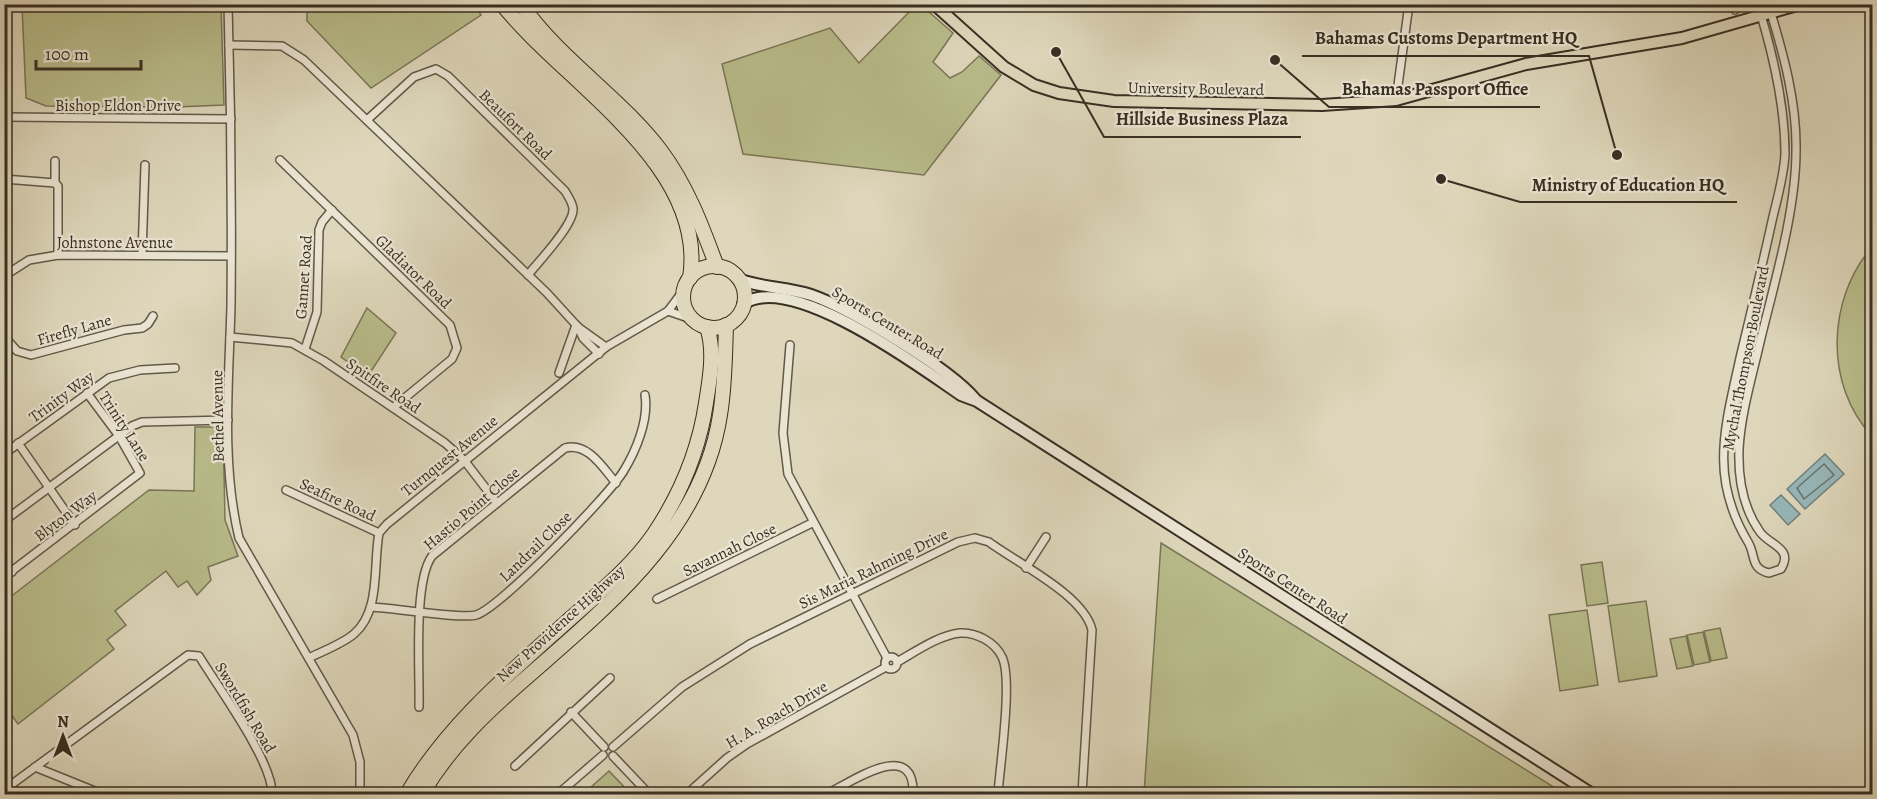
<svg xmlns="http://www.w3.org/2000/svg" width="1877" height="799" font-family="Alegreya,serif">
<rect width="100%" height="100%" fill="#ded7bb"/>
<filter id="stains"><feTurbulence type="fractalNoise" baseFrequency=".00333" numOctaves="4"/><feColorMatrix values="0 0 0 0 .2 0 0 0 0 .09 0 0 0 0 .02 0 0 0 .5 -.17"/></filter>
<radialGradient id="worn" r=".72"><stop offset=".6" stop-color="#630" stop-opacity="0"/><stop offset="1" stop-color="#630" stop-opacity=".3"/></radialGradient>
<g fill="#b9bc8b" stroke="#797657" stroke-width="1.5">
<polygon points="920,4 953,33 933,62 950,78 962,72 979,56 1001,75 924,175 743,154 722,64 830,28 859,63 916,5"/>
<polygon points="22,5 221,5 224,105 176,107 46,106 26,98"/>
<polygon points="307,5 475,5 481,15 371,88 307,21"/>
<path d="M1872,247V436C1824,385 1827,299 1872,247Z"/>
<polygon points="367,308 396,333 368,376 341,357"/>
<polygon points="195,427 223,427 225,520 238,556 208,567 211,580 197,595 187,581 178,587 166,571 115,611 126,625 107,640 114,649 18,724 5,706 5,601 149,490 194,491"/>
<polygon points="1161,543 1565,794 1144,794"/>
<polygon points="1602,562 1608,603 1587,606 1581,565"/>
<polygon points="1646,601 1657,676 1619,682 1608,606"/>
<polygon points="1587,610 1598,685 1560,691 1549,615"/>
<polygon points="1720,628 1727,658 1711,661 1704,631"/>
<polygon points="1703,632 1710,662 1694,665 1687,635"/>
<polygon points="1686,636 1693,666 1677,669 1670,639"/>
<polygon points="609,771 631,794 597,794 590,788"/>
</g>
<g fill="#97b7ba" stroke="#71817e" stroke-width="1.5">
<polygon points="1825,454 1844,474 1805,509 1787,489"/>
<polygon points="1781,495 1800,514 1788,525 1770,505"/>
</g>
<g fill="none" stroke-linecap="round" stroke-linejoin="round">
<polygon stroke="#68736e" stroke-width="1.5" points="1824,464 1834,475 1804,499 1797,488"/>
<defs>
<g id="street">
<path d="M228,4C231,105 232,205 231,306C229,382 221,463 239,538L353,735L360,762V794"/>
<polyline points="1735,10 1738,4"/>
<path d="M1761,15C1774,59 1785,107 1785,154C1784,176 1777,199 1772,221C1762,267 1751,312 1740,358C1725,427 1709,477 1748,542C1756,555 1750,569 1769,573L1781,569C1794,548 1769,545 1760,532C1743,508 1738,478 1739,449C1741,412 1753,374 1761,338C1775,281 1796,209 1796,151C1797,104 1784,56 1771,13"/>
<polyline points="229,45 282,46 304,60 547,293 578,327 606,347"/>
<polyline points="1396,100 1409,4"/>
<polyline points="4,117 231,119"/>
<path d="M367,120L414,77L436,69L448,76L565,191C568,196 572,202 573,208C575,224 538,262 528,275"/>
<polyline points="280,160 450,325 457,348 452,359 395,406"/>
<polyline points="55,161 55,183"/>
<polyline points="4,179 55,183 58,186 58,255"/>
<polyline points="142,255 145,165"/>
<polyline points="4,276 29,260 58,255 231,256"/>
<polyline points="668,311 694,320"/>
<polyline points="578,327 583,338 599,354"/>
<polyline points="4,336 17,351 31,355 124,330 142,328 148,324 153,316"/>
<polyline points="230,337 292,343 324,361 445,443 464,460 497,503"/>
<polyline points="790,345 783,433 788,474 887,658"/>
<polyline points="305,349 317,312 319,230 322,222 332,210"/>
<polyline points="559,373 576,325"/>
<polyline points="18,443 75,525"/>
<polyline points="4,454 109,378 140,370 175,368"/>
<polyline points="286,490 379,533"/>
<polyline points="4,521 132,426 142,422 228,420"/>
<polyline points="4,562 12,572"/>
<polyline points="1026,568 1046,537"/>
<polyline points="4,577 140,473 119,436 87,393"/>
<polyline points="657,599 812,523"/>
<path d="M372,607C393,608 461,619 476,615C499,609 608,496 623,472C636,451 649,420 645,395"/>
<circle cx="891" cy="663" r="6"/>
<path d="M309,658C323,651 342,644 354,634C381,611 373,565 379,533L387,524L606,347L668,311L683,291"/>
<path d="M897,662C915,652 939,635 960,633C976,632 995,642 1002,657C1013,679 1000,765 998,794"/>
<path d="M419,707C420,672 413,582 432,556L565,448C588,442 603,468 616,483"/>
<polyline points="571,712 604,747"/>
<path d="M613,747L682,687L750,644L958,542L975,538L989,542C1017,563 1084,595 1092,630L1082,794"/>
<polyline points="613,756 649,794"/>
<polyline points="515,766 610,678"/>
<polyline points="35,767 102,794"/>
<path d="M4,790L188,655L199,656C218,687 273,762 272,794"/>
<polyline points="558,794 603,755"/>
<polyline points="687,794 727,758 747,744 886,667"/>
<path d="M827,794C851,782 915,737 913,794"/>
</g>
<g id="secondary">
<path d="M738,279C761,288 787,287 811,295C849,308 949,368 975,399"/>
<path d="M743,304C791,271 920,367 961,395L977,401L1592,794"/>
</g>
<polyline id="primary" points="934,4 1004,67 1034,85 1059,93 1114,101 1322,105 1396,100 1526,64 1682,38 1801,4"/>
<g id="highway">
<path d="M502,4C563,82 708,164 690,278"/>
<path d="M521,4C560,60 620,97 661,151C687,186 702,226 717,267"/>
<circle cx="714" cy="297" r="31"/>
<path d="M407,794C448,724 511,672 571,618C600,592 632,566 654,534C680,495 699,450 706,403C710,378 715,351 707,327"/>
<path d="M422,794C451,744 491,708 534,671C614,601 703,527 720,415C725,385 725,355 726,325"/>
</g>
</defs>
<use href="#street" stroke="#625949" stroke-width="10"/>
<use href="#secondary" stroke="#392f23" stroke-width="14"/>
<use href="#primary" stroke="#392f23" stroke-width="14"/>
<use href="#highway" stroke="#392f23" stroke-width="16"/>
<use href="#street" stroke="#eae5d3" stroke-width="7"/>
<use href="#secondary" stroke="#eae5d3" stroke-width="10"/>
<use href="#primary" stroke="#ded7bb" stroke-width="10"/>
<use href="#highway" stroke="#ded7bb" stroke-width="14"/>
</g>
<g text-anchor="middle" stroke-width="4.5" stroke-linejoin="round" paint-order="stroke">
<g font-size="16" fill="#392f23" stroke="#eae5d3">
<text transform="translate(1196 88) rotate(1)" y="6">University Boulevard</text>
<text x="118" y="111">Bishop Eldon Drive</text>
<text transform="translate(516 124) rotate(44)" y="6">Beaufort Road</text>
<text x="115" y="248">Johnstone Avenue</text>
<text transform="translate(414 271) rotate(44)" y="6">Gladiator Road</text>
<text transform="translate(303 277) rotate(-86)" y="6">Gannet Road</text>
<text transform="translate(888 322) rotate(31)" y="6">Sports Center Road</text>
<text transform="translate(74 329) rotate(-16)" y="6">Firefly Lane</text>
<text transform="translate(1745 358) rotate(-79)" y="6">Mychal Thompson Boulevard</text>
<text transform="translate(384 385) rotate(34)" y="6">Spitfire Road</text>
<text transform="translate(61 396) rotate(-36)" y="6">Trinity Way</text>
<text transform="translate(217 416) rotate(-91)" y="6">Bethel Avenue</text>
<text transform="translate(125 426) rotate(57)" y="6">Trinity Lane</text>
<text transform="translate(449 455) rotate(-39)" y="6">Turnquest Avenue</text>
<text transform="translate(338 499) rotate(25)" y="6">Seafire Road</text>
<text transform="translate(471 508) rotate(-40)" y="6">Hastio Point Close</text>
<text transform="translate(65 515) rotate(-37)" y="6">Blyton Way</text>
<text transform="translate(535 546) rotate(-44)" y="6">Landrail Close</text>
<text transform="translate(729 549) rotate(-26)" y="6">Savannah Close</text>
<text transform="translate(873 568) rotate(-26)" y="6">Sis Maria Rahming Drive</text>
<text transform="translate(1293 585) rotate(33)" y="6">Sports Center Road</text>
<text transform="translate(560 623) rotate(-42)" y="6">New Providence Highway</text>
<text transform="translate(246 707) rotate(59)" y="6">Swordfish Road</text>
<text transform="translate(776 714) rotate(-31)" y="6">H. A. Roach Drive</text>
</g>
</g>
<path fill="none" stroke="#392f23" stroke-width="2" d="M1617 155L1589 56H1302M1275 60L1329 107H1540M1056 52L1104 137H1301M1441 179L1520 202H1737"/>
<g fill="#392f23" stroke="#eae5d3" stroke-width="2">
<circle cx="1617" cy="155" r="6"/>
<circle cx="1275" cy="60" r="6"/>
<circle cx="1056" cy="52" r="6"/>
<circle cx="1441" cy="179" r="6"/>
</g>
<g font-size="18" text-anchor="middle" font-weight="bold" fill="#392f23" stroke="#eae5d3" stroke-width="4.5" stroke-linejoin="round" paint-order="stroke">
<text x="1446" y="44">Bahamas Customs Department HQ</text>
<text x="1435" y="95">Bahamas Passport Office</text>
<text x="1202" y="125">Hillside Business Plaza</text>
<text x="1628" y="191">Ministry of Education HQ</text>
</g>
<rect width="1877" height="799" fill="none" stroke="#ded7bb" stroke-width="24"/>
<rect x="6" y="6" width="1865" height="787" fill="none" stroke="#392f23" stroke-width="3"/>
<rect x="12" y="12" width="1853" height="775" fill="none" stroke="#392f23" stroke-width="1.5"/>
<g transform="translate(63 736)" stroke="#eae5d3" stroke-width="4.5" paint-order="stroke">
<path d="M0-4.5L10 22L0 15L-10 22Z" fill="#392f23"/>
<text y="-9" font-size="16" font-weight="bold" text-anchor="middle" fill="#392f23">N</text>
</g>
<path d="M36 60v9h105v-9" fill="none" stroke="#392f23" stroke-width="3"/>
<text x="45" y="60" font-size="18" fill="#392f23" stroke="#eae5d3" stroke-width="4.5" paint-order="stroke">100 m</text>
<rect width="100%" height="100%" filter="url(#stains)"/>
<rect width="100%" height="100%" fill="url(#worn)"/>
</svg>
